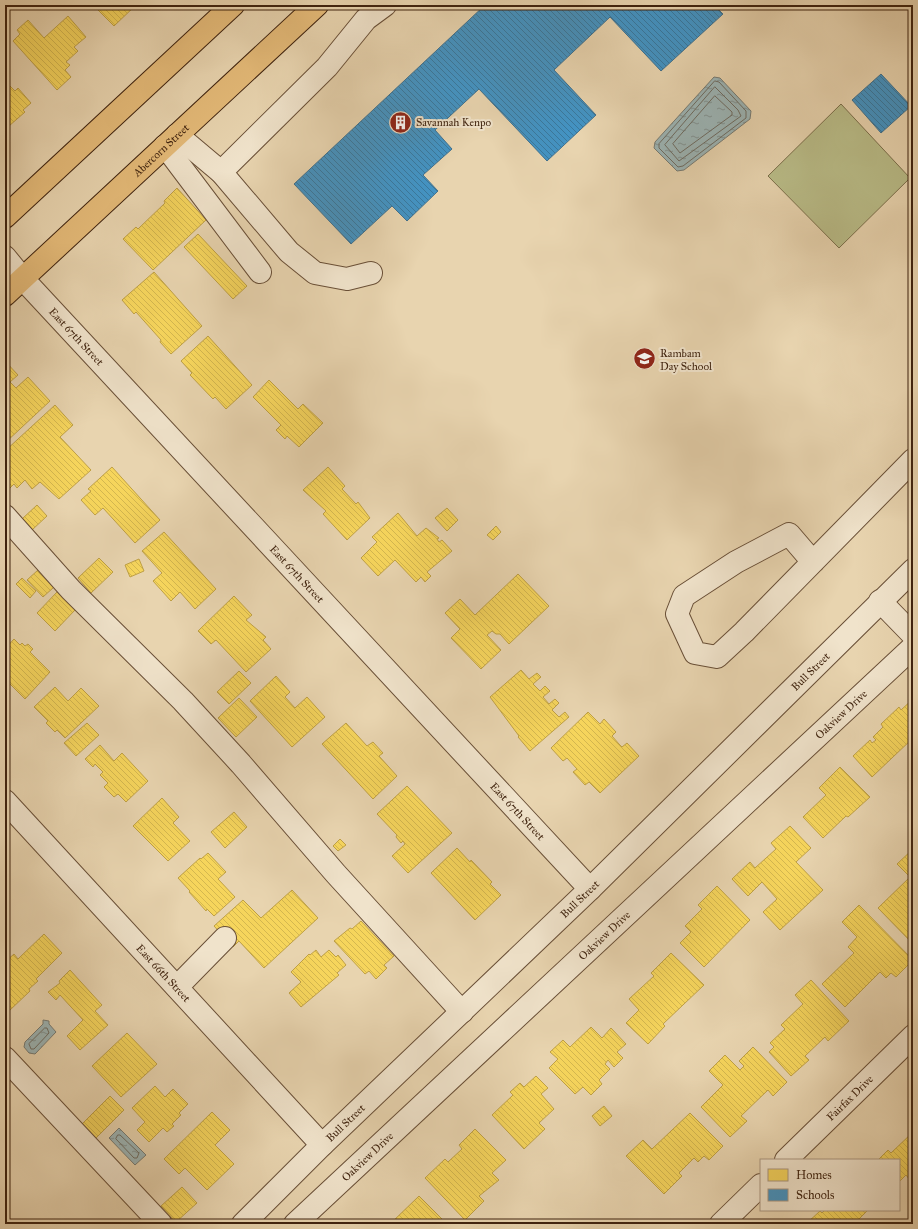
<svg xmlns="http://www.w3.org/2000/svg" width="918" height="1229" font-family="'IM FELL Great Primer',serif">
<defs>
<pattern id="water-ripples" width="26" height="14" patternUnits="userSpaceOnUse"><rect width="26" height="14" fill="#9cb5b6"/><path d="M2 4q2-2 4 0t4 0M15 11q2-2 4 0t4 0" fill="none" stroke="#819392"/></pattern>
<pattern id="homes-back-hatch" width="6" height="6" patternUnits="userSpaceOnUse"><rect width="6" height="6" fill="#f6d55c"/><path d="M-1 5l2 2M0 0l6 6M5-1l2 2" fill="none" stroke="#d4b74f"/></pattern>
<pattern id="schools-back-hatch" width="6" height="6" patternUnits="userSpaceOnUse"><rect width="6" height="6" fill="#4393c3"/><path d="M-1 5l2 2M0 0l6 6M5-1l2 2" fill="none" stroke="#39789d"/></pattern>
</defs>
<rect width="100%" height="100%" fill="#e8d4af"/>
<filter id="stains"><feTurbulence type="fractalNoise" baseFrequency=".005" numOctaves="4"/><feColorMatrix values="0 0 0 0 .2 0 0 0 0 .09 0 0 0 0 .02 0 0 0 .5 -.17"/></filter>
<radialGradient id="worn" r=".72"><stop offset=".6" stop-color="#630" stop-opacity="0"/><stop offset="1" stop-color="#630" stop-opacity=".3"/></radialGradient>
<polygon fill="#b9bc88" stroke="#7c704c" points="841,104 910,178 839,248 768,176"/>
<g fill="url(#water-ripples)" stroke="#777b73">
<polygon points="714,77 720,78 751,111 750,119 684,170 677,171 654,148 655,142"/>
<polygon points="43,1020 49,1021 49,1024 56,1032 35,1054 29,1053 24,1047 25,1042 43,1024"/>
<polygon points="119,1128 146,1155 135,1165 109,1138"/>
</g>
<g fill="url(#homes-back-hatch)" stroke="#bfa045">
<polygon points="103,5 102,5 136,5 114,26 98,10"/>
<polygon points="68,16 86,37 74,47 78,51 66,62 70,65 65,70 71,77 57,90 13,41 20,34 17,30 28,20 44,38"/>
<polygon points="5,81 15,91 18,88 31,103 23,110 25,112 9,126 8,125 5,127"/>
<polygon points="177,188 206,220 153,270 123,239 136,227 138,229 165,203 164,201"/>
<polygon points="198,234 247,286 233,299 184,247"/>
<polygon points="154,272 202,326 171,354 160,342 161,340 136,312 134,314 122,300"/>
<polygon points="208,336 252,385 226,409 215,397 213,399 190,375 192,373 181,361"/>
<polygon points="5,361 18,375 10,382 16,388 28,377 50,401 6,442"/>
<polygon points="269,380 298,409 303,404 323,423 299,447 287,436 285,439 276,430 281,425 253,397"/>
<polygon points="55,405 73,425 60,437 91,470 59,499 40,482 32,489 25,480 17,488 14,484 9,489 5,485 5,451"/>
<polygon points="112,467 160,520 135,543 103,508 95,515 81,500 91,491 88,489"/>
<polygon points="328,467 345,486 342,489 356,504 358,502 370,518 347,540 323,514 326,511 303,490"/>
<polygon points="37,505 47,516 32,530 22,519"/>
<polygon points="447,508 458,520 447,531 435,518"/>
<polygon points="398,513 417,536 426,528 439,538 437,539 439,542 442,540 452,551 427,572 431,576 425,582 421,577 416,582 395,560 378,576 361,558 377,542 372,537"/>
<polygon points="496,526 501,532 493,540 487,535"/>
<polygon points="164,532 216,589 195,609 180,592 171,601 153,581 162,573 142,551"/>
<polygon points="99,558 113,572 91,593 78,578"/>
<polygon points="139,559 144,571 130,577 125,565"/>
<polygon points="38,570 54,587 43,597 27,580"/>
<polygon points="518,574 549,606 509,644 500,634 496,634 492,631 487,635 501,650 481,669 451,638 460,629 445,613 460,599 475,615"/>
<polygon points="22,578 36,591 30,598 16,584"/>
<polygon points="57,592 75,610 55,631 37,613"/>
<polygon points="234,596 252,615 246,620 266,637 263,640 271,649 246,672 216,640 211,644 198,631"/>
<polygon points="14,639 20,645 22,643 25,646 28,644 33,649 30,652 50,672 25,699 5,679 7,676 5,674 5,649"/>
<polygon points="521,670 529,679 537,673 541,677 533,684 540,691 545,686 550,691 543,697 549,704 555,699 559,703 552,710 559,717 565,712 569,717 530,751 518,737 519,736 490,697"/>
<polygon points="239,671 251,683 229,704 217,692"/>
<polygon points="276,676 290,692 285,697 295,708 307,697 325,717 292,747 250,701"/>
<polygon points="55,687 68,701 81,688 99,706 65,738 57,730 55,732 46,723 48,721 34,707"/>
<polygon points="239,698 257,717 236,737 218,718"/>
<polygon points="913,699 913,738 872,777 853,756 870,740 872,743 876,740 873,737 883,727 881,724 899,707 901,710"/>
<polygon points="588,712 600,724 604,719 616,732 612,736 619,744 622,747 627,743 639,756 600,793 589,782 585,785 573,772 577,769 567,758 563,761 551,748"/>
<polygon points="87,723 99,735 76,756 64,743"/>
<polygon points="346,723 367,746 373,742 383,753 379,756 397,776 373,799 322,744"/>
<polygon points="100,745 114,761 122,753 148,781 126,802 118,794 114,797 104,787 108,783 100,775 103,772 95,764 93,767 85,759"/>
<polygon points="840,767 870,797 848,817 846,816 823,838 803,817 826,795 819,788"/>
<polygon points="407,786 452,833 408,873 392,856 405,844 403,841 401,843 396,837 397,835 377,814"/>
<polygon points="162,798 179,817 173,823 190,841 168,861 133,826"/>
<polygon points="234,812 247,827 225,848 211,832"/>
<polygon points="790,826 811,848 796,862 823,890 780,930 763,912 777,899 762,882 748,896 732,879 750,862 755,868 776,849 771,843"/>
<polygon points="340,839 346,845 338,851 333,846"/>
<polygon points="457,848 470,862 471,860 492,882 490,884 501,895 475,920 431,873"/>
<polygon points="913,849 913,944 878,908 910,877 897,864"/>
<polygon points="208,853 226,872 218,879 235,897 214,916 207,909 206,911 189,892 190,891 178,878 200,858 201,859"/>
<polygon points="717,886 750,920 704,967 680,943 691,932 685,926 702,909 698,905"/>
<polygon points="292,890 318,918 264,968 239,941 233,947 214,926 243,900 261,918"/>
<polygon points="859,905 913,960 896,977 891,973 886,978 880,972 845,1007 822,984 854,953 848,947 857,937 842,922"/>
<polygon points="361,921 394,956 384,965 387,968 376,979 369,971 365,974 334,941 350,928 352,929"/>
<polygon points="44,934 62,953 36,979 38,981 29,989 30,991 9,1011 5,1007 5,962 14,954 18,959"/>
<polygon points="316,950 321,957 329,950 336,957 338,955 346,965 337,973 339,975 301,1007 289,993 301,982 291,972 309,954 310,955"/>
<polygon points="671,953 704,985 663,1024 665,1026 648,1044 626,1023 639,1010 629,999 654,976 651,973"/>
<polygon points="70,970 102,1005 95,1011 108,1025 80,1050 67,1036 83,1020 60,995 56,1000 48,992 60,983 59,981"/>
<polygon points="811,980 849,1021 828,1041 825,1037 805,1056 809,1060 791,1076 769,1052 774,1047 770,1043 785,1029 781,1025 803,1004 795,995"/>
<polygon points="591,1027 602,1038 611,1028 626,1044 617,1052 623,1058 614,1067 608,1060 605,1064 610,1069 599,1080 602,1084 591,1095 583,1087 575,1094 549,1068 558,1059 550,1052 563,1040 570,1047"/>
<polygon points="127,1033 157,1064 121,1097 92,1066"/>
<polygon points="753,1047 787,1082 773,1096 768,1090 741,1116 747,1121 730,1137 701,1107 723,1085 709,1071 725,1055 740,1070 744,1066 739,1061"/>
<polygon points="536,1076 548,1088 541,1094 554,1109 539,1123 545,1129 524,1149 492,1115 513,1095 510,1092 520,1083 524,1087"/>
<polygon points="155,1086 165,1097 173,1089 188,1104 179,1113 181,1115 172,1124 174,1126 167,1132 163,1128 149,1142 137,1130 145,1122 132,1108"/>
<polygon points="110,1096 124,1110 96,1138 82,1124"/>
<polygon points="604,1106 612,1116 600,1126 592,1116"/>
<polygon points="212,1112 230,1130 215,1145 234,1164 207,1190 185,1168 179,1174 164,1159"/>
<polygon points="690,1113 723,1146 709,1160 704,1156 698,1162 694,1158 679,1173 682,1176 664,1194 626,1156 643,1140 652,1149"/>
<polygon points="475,1129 506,1160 492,1173 499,1180 479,1196 484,1201 465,1220 425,1178 445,1159 448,1162 462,1149 459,1145"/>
<polygon points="913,1132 913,1177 910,1180 906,1175 899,1182 899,1160 878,1160 888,1150 891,1153"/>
<polygon points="182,1187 197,1203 176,1222 161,1206"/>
<polygon points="419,1196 443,1220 439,1224 390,1224"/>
<polygon points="825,1210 868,1210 854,1224 807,1223 820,1211 822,1213"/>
</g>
<g fill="url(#schools-back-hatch)" stroke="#42718d">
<polygon points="485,5 714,5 723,14 661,71 610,17 554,70 596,115 547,161 479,89 435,130 452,149 423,175 438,191 407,221 392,206 351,244 294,184"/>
<polygon points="881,74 911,106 881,133 852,100"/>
</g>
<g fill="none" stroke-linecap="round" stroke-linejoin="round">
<g stroke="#6e6c62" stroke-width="1">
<polygon points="715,81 719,82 746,111 746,118 683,166 678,167 659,148 659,144"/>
<polygon points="715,87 738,110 741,116 679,161 665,145"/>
<polygon points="715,96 732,112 732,115 680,153 673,144"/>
<polygon points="45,1028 47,1028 49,1033 34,1049 31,1049 29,1044"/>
<polygon points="118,1135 120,1135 139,1153 137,1158 134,1158 116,1139"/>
</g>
<defs>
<g id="minor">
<polyline points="177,135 221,172 289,252 315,273 347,279 371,273"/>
<polyline points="165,146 260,272"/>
<polyline points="221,172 327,67 366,19 385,5"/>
<path id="s1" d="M5,257L23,279L590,889"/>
<polyline points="5,516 71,590 183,701 241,764 336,874 462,1012"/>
<polyline points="813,562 789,534 736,562 684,596 677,614 695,653 717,657 744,632 913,460"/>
<polyline points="880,601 913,635"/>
<path id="s2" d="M5,801L322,1145"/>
<polyline points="177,987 225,938"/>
<polyline points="5,1058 161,1224"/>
<path id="s3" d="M786,1160L913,1036"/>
<path id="s4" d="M243,1224L322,1145L590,889L913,570"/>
<path id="s5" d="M295,1224L913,647"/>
<polyline points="721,1224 761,1185"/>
</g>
<g id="major">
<polyline points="5,217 233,5"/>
<path id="s6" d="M5,295L317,5"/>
</g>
</defs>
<use href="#minor" stroke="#694f37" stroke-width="24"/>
<use href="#major" stroke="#3f230f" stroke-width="24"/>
<use href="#minor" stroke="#f0e3cb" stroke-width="22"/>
<use href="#major" stroke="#e4ba78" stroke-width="22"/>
</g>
<defs>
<symbol id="building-disc" viewBox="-11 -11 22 22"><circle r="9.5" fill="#8f2418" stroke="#f0e3cb"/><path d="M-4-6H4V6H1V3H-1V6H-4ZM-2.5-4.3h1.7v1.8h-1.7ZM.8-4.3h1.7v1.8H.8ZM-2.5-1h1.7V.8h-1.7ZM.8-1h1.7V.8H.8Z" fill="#fff"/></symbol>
<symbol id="school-disc" viewBox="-11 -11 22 22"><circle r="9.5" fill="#8f2418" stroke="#f0e3cb"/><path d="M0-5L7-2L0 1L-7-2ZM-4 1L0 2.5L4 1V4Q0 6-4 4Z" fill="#fff"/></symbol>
</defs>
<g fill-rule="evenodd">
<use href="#building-disc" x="388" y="110" width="25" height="25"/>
<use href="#school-disc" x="632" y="346" width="25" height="25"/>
</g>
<g text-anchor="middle" stroke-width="4" stroke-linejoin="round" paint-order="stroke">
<g font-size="11" fill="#3f230f" stroke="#f0e3cb" text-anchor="start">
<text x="416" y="126">Savannah Kenpo</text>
<text x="660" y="357">Rambam<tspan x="660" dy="13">Day School</tspan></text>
</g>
<g font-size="11" fill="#3f230f" stroke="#f0e3cb">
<text dy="4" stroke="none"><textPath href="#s6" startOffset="213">Abercorn Street</textPath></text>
<text dy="4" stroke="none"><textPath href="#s1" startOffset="107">East 67th Street</textPath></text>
<text dy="4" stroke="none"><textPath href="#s1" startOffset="431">East 67th Street</textPath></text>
<text dy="4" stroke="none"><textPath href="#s4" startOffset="792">Bull Street</textPath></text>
<text dy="4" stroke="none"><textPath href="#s5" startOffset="747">Oakview Drive</textPath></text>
<text dy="4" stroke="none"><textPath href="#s1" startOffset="755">East 67th Street</textPath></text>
<text dy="4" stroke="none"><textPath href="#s4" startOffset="468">Bull Street</textPath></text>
<text dy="4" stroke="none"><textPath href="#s5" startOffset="423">Oakview Drive</textPath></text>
<text dy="4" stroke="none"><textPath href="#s2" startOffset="234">East 66th Street</textPath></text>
<text dy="4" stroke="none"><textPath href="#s3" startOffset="89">Fairfax Drive</textPath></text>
<text dy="4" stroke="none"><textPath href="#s4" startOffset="144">Bull Street</textPath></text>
<text dy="4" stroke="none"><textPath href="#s5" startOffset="99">Oakview Drive</textPath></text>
</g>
</g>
<rect width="918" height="1229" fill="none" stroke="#e8d4af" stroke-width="20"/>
<rect x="6" y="6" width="906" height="1217" fill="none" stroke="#3f230f" stroke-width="2"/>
<rect x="10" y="10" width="898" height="1209" fill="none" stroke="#3f230f"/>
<rect x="760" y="1159" width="140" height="52" fill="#f0e3cb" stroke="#a99680"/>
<rect x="768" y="1169" width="20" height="12" fill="#f6d55c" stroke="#a99680"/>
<text x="796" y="1179" font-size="12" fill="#3f230f">Homes</text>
<rect x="768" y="1189" width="20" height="12" fill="#4393c3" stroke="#a99680"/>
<text x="796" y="1199" font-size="12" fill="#3f230f">Schools</text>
<rect width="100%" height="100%" filter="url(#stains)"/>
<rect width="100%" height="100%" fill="url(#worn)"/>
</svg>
